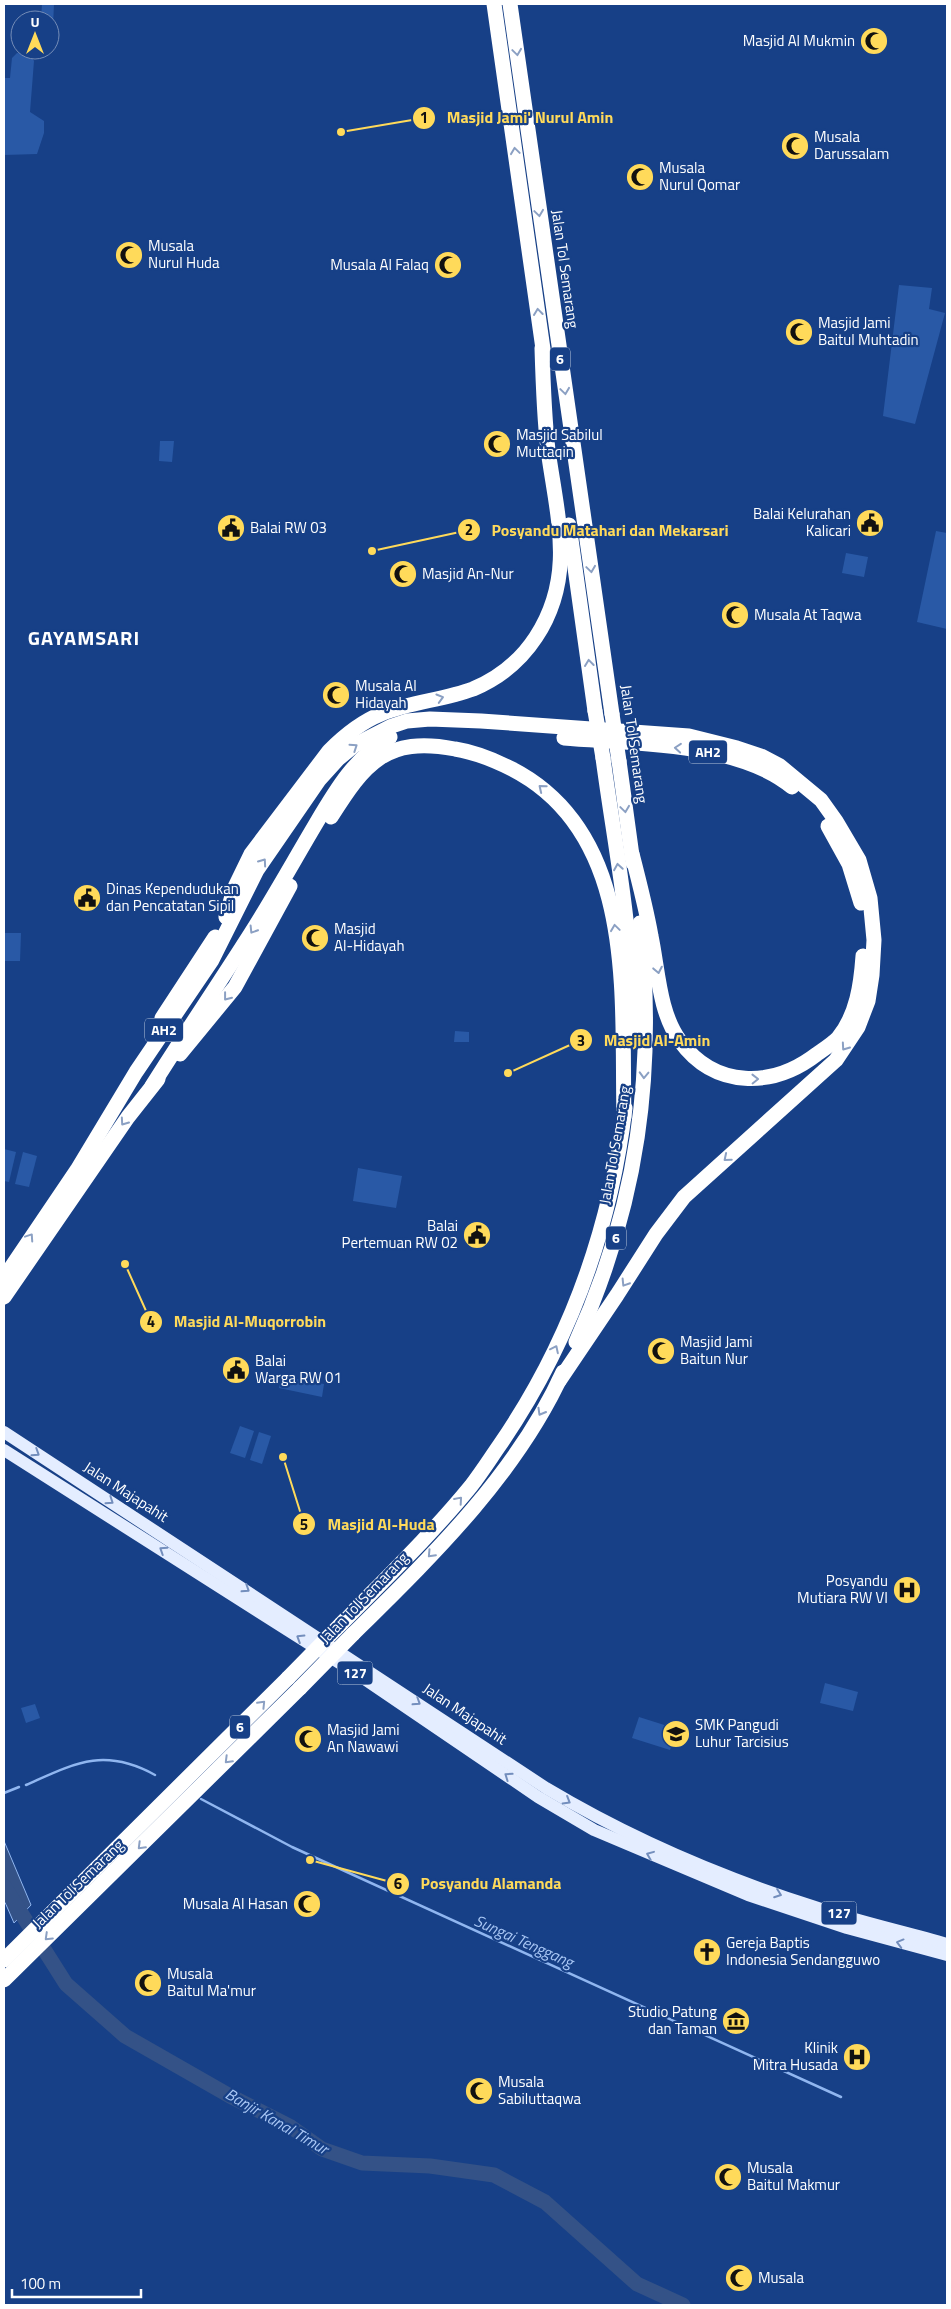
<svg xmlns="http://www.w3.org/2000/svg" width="951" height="2309" font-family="'Titillium Web',sans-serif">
<rect width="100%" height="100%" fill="#174087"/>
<g fill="#2959a6">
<polygon points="42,4 54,4 52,49 50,49 50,20 41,20"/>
<polygon points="17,53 30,54 34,61 30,112 44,121 44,133 37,154 4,155 4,78 10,78 12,58"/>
<polygon points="899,285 932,288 929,309 945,313 915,424 883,416"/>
<polygon points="160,441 174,441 172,462 159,461"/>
<polygon points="936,531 947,533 947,629 917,622"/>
<polygon points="846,553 868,557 864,577 842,573"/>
<polygon points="4,933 21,933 20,961 4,961"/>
<polygon points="455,1031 469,1032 469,1042 454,1042"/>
<polygon points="4,1149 16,1152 9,1182 4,1181"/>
<polygon points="23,1152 37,1156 29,1187 15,1184"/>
<polygon points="358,1168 402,1176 396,1208 353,1201"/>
<polygon points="281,1376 324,1384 322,1397 279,1388"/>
<polygon points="240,1426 254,1431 245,1458 230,1453"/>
<polygon points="259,1432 271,1436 262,1464 250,1460"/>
<polygon points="825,1683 858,1692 853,1711 820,1703"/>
<polygon points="35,1704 40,1718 26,1723 21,1708"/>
<polygon points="639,1717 677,1729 670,1750 632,1738"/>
</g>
<polygon fill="#345287" stroke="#90b6f0" points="4,1841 31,1905 14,1923 4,1900"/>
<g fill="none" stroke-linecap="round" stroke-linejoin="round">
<g stroke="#90b6f0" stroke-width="2.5">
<path d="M26,1785C75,1763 104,1747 155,1775"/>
<polyline points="4,1793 19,1787"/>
<polyline points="201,1799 292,1847 841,2097"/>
</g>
<polyline stroke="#345287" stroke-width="15" points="4,1886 66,1984 125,2036 230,2096 291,2127 322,2149 362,2163 430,2166 494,2175 545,2202 637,2284 683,2305"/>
<g stroke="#e4edff" stroke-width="12">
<path d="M4,1432L546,1788C628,1837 721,1877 812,1906C856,1921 902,1931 947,1944"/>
<polyline points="4,1450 363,1678 538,1797 594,1830 748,1895 847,1928 947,1955"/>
</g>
<g stroke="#fff" stroke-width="15">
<polyline points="494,4 544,356"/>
<polyline points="510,4 612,714"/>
<polyline points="569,525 595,711"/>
<path d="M564,738C633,744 738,742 792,787"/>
<path d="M603,758C615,849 635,940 631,1033"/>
<polyline points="619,761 633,863"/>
<path d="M331,817C365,763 386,736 455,749C474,752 494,760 512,769C638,834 621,997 624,1117"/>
<polyline points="828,826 849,864 861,903"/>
<path d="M632,854C639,881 646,908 651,936C658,969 659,1013 680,1041C715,1089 773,1088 817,1054C824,1049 832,1044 838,1038C857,1015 861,984 863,956"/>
<path d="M226,917L234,889L251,854L329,751C344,736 361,722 381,714C410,702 443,700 473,689C499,678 521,660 536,637C576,576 557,516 548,450C544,416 543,382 542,348"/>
<polyline points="162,1018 215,937"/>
<polyline points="180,1054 235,987 290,886"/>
<path d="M152,1086C184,1035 218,985 251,933C272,900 291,866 311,832C333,795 352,759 390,737"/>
<polyline points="4,1278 77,1170 136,1072 212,960 257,870 319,780 338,759 355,745 392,726 407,721 430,719 481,721 689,736 737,748 761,756 780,766 821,800 836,821 859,860 870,898 874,940 872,975 868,1001 858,1027 836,1060 684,1197 656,1234 617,1295 559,1381"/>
<polyline points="4,1297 128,1117 158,1079"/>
<path d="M576,1342C638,1205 656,1072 640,923"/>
<path d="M341,1624C385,1579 431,1535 471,1486C481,1473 490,1459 499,1446C570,1343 610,1231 625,1108"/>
<path d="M353,1634C431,1557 517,1474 563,1372"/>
<polyline points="4,1960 288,1678"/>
<polyline points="4,1980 300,1688"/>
</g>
<g stroke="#fff" stroke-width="15">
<polyline points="595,711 603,758"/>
<polyline points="612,714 619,761"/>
<polyline points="288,1678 341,1624"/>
<polyline points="300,1688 353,1634"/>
</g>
</g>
<defs><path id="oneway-chevron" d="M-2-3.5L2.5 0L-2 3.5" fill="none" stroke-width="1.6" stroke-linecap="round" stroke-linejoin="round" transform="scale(1.25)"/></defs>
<g stroke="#8ba0c3">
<use href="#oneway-chevron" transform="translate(517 52) rotate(82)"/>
<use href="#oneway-chevron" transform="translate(515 151) rotate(-98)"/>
<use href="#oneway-chevron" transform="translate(539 213) rotate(82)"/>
<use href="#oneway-chevron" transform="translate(538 312) rotate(-97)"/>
<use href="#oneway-chevron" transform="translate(565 391) rotate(82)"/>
<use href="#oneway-chevron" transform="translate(591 569) rotate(82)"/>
<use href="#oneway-chevron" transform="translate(589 663) rotate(-97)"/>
<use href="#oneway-chevron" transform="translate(440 698) rotate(-16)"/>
<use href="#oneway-chevron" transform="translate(354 747) rotate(-34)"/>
<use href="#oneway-chevron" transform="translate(678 748) rotate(-175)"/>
<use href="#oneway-chevron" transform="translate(542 788) rotate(-141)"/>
<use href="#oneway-chevron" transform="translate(625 809) rotate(82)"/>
<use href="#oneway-chevron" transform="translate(263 862) rotate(-55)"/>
<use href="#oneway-chevron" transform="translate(618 867) rotate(-99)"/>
<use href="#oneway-chevron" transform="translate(615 928) rotate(-98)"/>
<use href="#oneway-chevron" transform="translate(253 930) rotate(122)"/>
<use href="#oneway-chevron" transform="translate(658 970) rotate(79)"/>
<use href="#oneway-chevron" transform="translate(227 997) rotate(128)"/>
<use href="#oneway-chevron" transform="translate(845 1047) rotate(125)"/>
<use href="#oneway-chevron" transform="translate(644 1075) rotate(92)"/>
<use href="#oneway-chevron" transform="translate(755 1079) rotate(-1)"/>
<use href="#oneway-chevron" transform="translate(124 1122) rotate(125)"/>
<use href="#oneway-chevron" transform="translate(727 1158) rotate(140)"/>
<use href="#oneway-chevron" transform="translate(30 1237) rotate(-56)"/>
<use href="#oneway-chevron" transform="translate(625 1283) rotate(122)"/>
<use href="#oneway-chevron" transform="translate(555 1349) rotate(-64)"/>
<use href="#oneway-chevron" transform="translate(541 1412) rotate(120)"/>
<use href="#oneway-chevron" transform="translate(459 1500) rotate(-49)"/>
<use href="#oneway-chevron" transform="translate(431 1554) rotate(133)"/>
<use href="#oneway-chevron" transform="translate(262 1704) rotate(-46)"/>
<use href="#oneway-chevron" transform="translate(228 1760) rotate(135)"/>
<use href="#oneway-chevron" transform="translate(141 1846) rotate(135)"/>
<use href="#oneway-chevron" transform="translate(48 1937) rotate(136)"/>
</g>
<g stroke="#738ebd">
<use href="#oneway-chevron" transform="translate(36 1453) rotate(33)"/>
<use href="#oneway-chevron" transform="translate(110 1501) rotate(34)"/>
<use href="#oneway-chevron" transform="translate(163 1550) rotate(-147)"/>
<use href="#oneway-chevron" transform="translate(246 1589) rotate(33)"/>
<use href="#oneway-chevron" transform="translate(300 1638) rotate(-148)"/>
<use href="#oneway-chevron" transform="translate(417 1702) rotate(33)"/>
<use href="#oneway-chevron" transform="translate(508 1776) rotate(-145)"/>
<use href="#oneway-chevron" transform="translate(567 1801) rotate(31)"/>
<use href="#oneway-chevron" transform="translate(650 1855) rotate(-158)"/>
<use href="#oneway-chevron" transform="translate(778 1894) rotate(20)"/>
<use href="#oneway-chevron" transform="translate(900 1943) rotate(-165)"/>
</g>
<defs>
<symbol id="mosque-disc" viewBox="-11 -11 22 22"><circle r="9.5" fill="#ffda5a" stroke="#174087"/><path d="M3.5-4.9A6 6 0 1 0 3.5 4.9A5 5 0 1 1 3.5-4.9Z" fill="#111"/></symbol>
<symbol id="civic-disc" viewBox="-11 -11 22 22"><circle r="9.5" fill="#ffda5a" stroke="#174087"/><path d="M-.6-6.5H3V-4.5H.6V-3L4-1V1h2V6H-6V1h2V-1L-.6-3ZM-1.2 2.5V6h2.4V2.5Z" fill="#111"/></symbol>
<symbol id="hospital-disc" viewBox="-11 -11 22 22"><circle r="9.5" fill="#ffda5a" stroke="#174087"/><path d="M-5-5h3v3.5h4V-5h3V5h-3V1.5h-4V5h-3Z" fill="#111"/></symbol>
<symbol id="school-disc" viewBox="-11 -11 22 22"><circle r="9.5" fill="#ffda5a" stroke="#174087"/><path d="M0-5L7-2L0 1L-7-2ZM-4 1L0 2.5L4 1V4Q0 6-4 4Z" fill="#111"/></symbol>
<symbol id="church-disc" viewBox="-11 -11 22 22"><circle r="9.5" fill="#ffda5a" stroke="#174087"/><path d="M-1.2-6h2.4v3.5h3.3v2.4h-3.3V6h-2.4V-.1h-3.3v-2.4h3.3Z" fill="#111"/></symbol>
<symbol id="museum-disc" viewBox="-11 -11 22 22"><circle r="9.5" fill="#ffda5a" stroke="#174087"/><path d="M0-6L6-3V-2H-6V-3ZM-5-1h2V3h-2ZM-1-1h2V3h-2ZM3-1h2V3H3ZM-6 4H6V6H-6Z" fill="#111"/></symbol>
</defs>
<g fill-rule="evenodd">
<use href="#mosque-disc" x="858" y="25" width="32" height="32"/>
<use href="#mosque-disc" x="779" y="130" width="32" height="32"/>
<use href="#mosque-disc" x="624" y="161" width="32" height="32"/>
<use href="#mosque-disc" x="113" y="239" width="32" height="32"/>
<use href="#mosque-disc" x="432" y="249" width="32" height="32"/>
<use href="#mosque-disc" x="783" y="316" width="32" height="32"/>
<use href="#mosque-disc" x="481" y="428" width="32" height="32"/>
<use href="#civic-disc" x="854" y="507" width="32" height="32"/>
<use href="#civic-disc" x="215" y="512" width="32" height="32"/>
<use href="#mosque-disc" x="387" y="558" width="32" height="32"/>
<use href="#mosque-disc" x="719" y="599" width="32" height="32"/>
<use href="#mosque-disc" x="320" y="679" width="32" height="32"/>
<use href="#civic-disc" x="71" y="882" width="32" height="32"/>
<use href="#mosque-disc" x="299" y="922" width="32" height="32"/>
<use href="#civic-disc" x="461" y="1219" width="32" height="32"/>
<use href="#mosque-disc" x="645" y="1335" width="32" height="32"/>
<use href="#civic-disc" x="220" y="1354" width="32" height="32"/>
<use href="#hospital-disc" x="891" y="1574" width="32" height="32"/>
<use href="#school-disc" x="660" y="1718" width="32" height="32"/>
<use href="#mosque-disc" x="292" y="1723" width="32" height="32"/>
<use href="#mosque-disc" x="291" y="1888" width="32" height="32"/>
<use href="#church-disc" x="691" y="1936" width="32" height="32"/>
<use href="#mosque-disc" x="132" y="1967" width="32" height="32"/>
<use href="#museum-disc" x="720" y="2005" width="32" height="32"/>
<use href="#hospital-disc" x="841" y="2041" width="32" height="32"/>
<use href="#mosque-disc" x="463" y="2075" width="32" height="32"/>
<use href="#mosque-disc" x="712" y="2161" width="32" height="32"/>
<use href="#mosque-disc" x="723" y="2262" width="32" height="32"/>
</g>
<g text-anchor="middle" stroke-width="4.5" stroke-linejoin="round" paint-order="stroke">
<g fill="#174087" stroke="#b9c6db" stroke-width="1">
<rect x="550" y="347.5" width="20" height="23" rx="4"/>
<rect x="689" y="740.5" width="38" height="23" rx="4"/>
<rect x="145" y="1018.5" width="38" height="23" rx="4"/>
<rect x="606" y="1226.5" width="20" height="23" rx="4"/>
<rect x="337.5" y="1661.5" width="35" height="23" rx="4"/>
<rect x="230" y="1715.5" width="20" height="23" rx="4"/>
<rect x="821.5" y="1901.5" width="35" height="23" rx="4"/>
</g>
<g font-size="14" font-weight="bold" fill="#fff">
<text x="560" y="364">6</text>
<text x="708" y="757">AH2</text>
<text x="164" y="1035">AH2</text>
<text x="616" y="1243">6</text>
<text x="355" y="1678">127</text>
<text x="240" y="1732">6</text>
<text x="839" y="1918">127</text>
</g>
<g font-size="15" fill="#fff" stroke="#174087" text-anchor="start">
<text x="855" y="46" text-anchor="end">Masjid Al Mukmin</text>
<text x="814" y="142">Musala<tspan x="814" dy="17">Darussalam</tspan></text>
<text x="659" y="173">Musala<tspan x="659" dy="17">Nurul Qomar</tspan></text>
<text x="148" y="251">Musala<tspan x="148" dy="17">Nurul Huda</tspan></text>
<text x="429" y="270" text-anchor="end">Musala Al Falaq</text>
<text x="818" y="328">Masjid Jami<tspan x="818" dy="17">Baitul Muhtadin</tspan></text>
<text x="516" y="440">Masjid Sabilul<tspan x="516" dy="17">Muttaqin</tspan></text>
<text x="851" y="519" text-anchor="end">Balai Kelurahan<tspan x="851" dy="17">Kalicari</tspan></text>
<text x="250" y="533">Balai RW 03</text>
<text x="422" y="579">Masjid An-Nur</text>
<text x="754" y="620">Musala At Taqwa</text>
<text x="355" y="691">Musala Al<tspan x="355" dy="17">Hidayah</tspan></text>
<text x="106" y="894">Dinas Kependudukan<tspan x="106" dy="17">dan Pencatatan Sipil</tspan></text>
<text x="334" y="934">Masjid<tspan x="334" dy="17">Al-Hidayah</tspan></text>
<text x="458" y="1231" text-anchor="end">Balai<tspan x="458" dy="17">Pertemuan RW 02</tspan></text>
<text x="680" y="1347">Masjid Jami<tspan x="680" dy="17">Baitun Nur</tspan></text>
<text x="255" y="1366">Balai<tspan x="255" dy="17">Warga RW 01</tspan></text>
<text x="888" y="1586" text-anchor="end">Posyandu<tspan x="888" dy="17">Mutiara RW VI</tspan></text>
<text x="695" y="1730">SMK Pangudi<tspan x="695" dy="17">Luhur Tarcisius</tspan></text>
<text x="327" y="1735">Masjid Jami<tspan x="327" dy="17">An Nawawi</tspan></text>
<text x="288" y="1909" text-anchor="end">Musala Al Hasan</text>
<text x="726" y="1948">Gereja Baptis<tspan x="726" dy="17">Indonesia Sendangguwo</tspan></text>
<text x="167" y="1979">Musala<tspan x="167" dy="17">Baitul Ma'mur</tspan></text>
<text x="717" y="2017" text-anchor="end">Studio Patung<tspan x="717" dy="17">dan Taman</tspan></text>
<text x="838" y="2053" text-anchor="end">Klinik<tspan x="838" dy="17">Mitra Husada</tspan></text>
<text x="498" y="2087">Musala<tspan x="498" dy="17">Sabiluttaqwa</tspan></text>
<text x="747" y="2173">Musala<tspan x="747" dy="17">Baitul Makmur</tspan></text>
<text x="758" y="2283">Musala</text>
</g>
<g font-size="15" fill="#fff" stroke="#174087">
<text transform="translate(565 269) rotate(82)" y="5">Jalan Tol Semarang</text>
<text transform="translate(634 744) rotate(82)" y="5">Jalan Tol Semarang</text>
<text transform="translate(615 1145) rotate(-80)" y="5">Jalan Tol Semarang</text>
<text transform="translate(126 1492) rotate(33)" y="5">Jalan Majapahit</text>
<text transform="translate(364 1598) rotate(-46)" y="5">Jalan Tol Semarang</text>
<text transform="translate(465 1714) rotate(34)" y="5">Jalan Majapahit</text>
<text transform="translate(78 1884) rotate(-44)" y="5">Jalan Tol Semarang</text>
</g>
<g font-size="16" font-style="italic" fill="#a9c7f5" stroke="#174087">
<text transform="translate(524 1941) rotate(24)" y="6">Sungai Tenggang</text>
<text transform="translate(277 2121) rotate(30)" y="6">Banjir Kanal Timur</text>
</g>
<g font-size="20" font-weight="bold" letter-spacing="1" fill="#fff" stroke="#174087">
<text x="84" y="645">GAYAMSARI</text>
</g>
</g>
<path fill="none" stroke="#ffda5a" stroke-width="2" d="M341 132L424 118M372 551L469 530M508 1073L581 1040M125 1264L151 1322M283 1457L304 1524M310 1860L398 1884"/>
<g fill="#ffda5a" stroke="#174087" stroke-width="2">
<circle cx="341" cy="132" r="5"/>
<circle cx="372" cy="551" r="5"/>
<circle cx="508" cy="1073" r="5"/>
<circle cx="125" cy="1264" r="5"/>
<circle cx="283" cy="1457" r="5"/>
<circle cx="310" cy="1860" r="5"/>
<circle cx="424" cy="118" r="12"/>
<circle cx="469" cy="530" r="12"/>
<circle cx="581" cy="1040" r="12"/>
<circle cx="151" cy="1322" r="12"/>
<circle cx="304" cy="1524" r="12"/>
<circle cx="398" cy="1884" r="12"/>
</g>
<g font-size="15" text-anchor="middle" font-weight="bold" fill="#111">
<text x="424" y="123">1</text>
<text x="469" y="535">2</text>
<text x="581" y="1046">3</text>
<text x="151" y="1327">4</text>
<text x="304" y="1530">5</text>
<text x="398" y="1889">6</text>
</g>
<g font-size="16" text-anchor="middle" font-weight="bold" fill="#ffda5a" stroke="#174087" stroke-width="4.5" stroke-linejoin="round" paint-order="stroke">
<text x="530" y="123">Masjid Jami' Nurul Amin</text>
<text x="610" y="536">Posyandu Matahari dan Mekarsari</text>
<text x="657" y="1046">Masjid Al-Amin</text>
<text x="250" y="1327">Masjid Al-Muqorrobin</text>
<text x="381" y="1530">Masjid Al-Huda</text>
<text x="491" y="1889">Posyandu Alamanda</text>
</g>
<rect width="951" height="2309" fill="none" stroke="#ffffff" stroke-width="10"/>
<g transform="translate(35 35)"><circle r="24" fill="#174087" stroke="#748cb7"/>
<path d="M0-4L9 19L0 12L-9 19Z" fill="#ffda5a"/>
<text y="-8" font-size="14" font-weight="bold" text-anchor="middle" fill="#ffffff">U</text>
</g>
<path d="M12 2289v8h129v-8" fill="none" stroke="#ffffff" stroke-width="2.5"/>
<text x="20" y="2289" font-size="15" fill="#ffffff" stroke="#174087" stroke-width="4" paint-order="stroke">100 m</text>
</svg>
